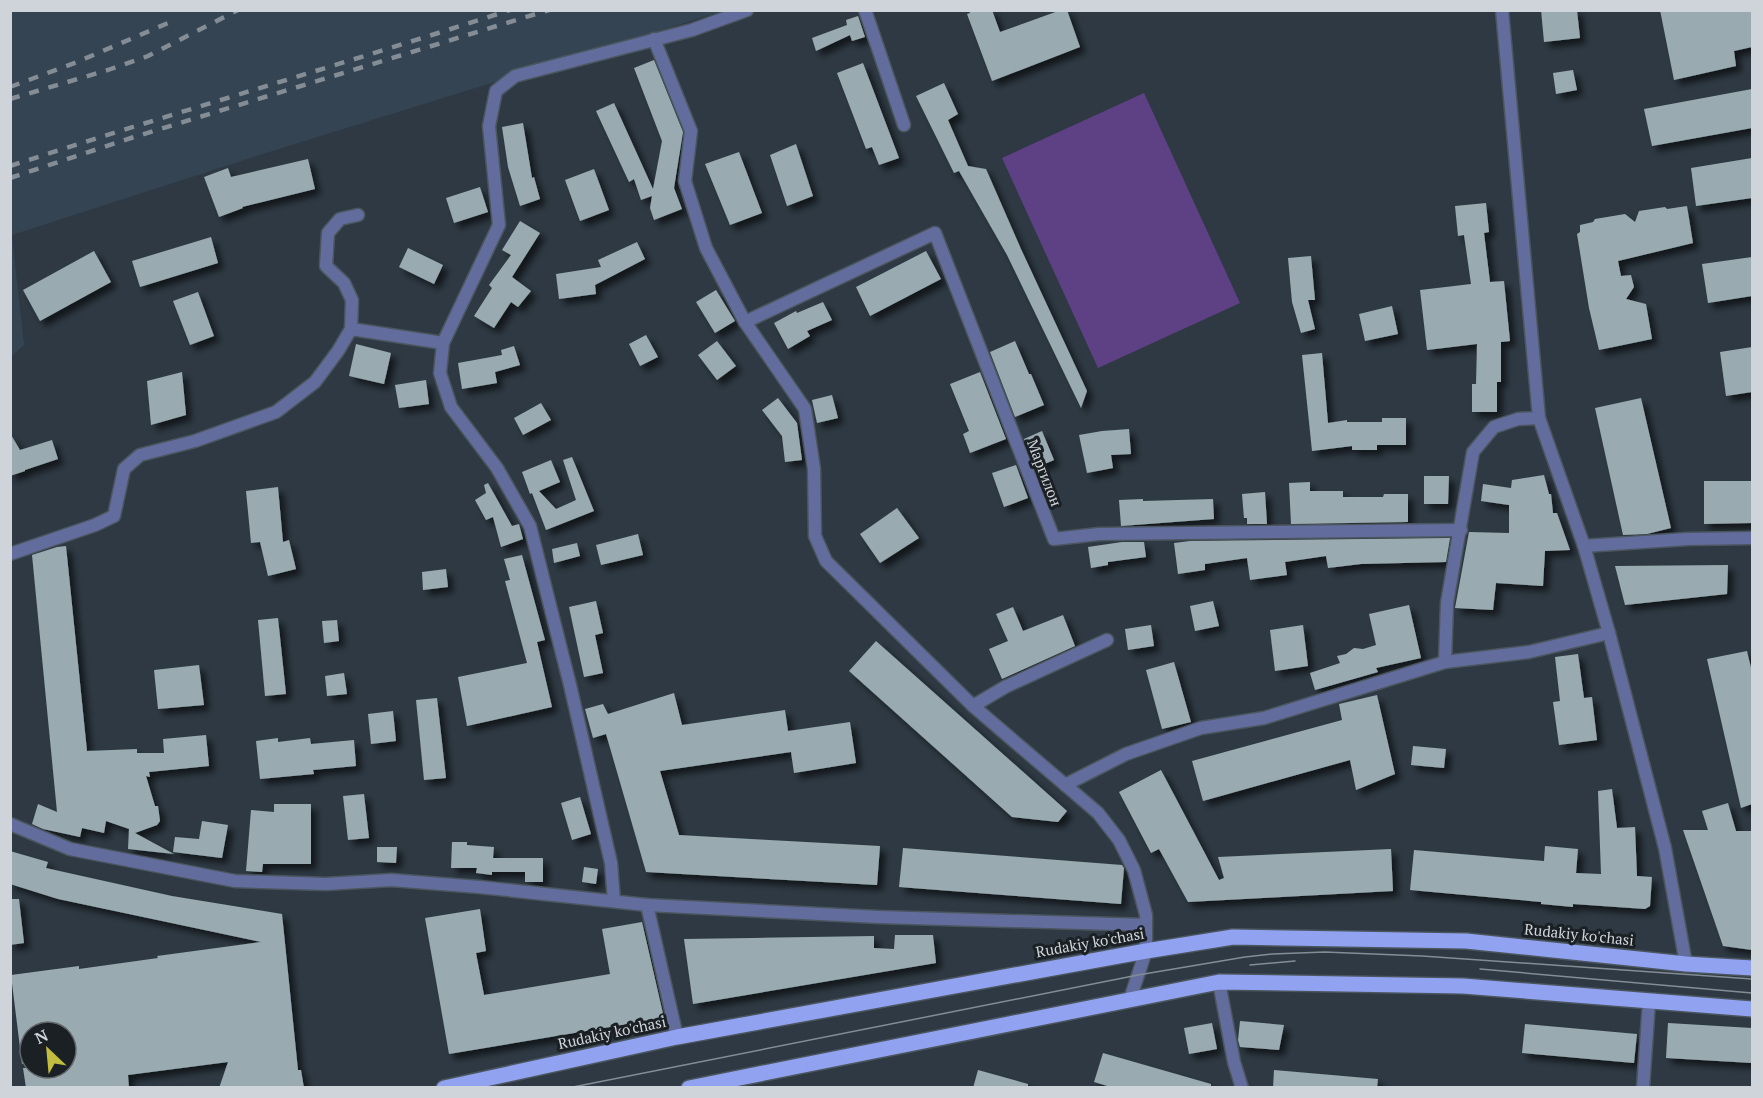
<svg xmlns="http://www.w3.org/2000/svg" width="1763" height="1098" font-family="'PT Serif',serif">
<defs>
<filter id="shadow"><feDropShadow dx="5.5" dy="5.5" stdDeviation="3" flood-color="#0009"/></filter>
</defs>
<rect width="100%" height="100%" fill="#2e3943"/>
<polygon fill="#344452" points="11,11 723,11 266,153 12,235 24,345 11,357"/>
<polygon fill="#5e4184" points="1144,93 1240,303 1098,368 1002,158"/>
<g fill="#99abb1" filter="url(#shadow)">
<polygon points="969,10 992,10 1000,32 1061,10 1067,10 1080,47 992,81 967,14 970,13"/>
<polygon points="1541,10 1577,10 1580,38 1544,42"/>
<polygon points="1660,10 1752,10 1752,47 1734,51 1736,66 1674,80"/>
<polygon points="858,16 865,37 852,41 850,35 816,51 812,38 847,25 846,20"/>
<polygon points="654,60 683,132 674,188 682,209 654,220 650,208 652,196 641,200 634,179 629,182 596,111 614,103 653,189 662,141 634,68"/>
<polygon points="863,63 899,158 879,165 872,147 866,149 837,73"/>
<polygon points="1573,70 1577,90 1556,94 1553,73"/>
<polygon points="944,83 958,114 948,120 968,166 986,169 1021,249 1087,391 1081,408 1007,255 959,171 954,173 916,96"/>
<polygon points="1752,89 1752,128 1652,146 1644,109"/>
<polygon points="523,123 532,178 534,177 540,199 520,206 508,167 502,127"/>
<polygon points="796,144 813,196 787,206 770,155"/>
<polygon points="739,152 762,213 730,225 705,164"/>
<polygon points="1752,158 1752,198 1696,206 1691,168"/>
<polygon points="308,159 315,189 242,207 243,208 219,217 204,177 228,168 231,177"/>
<polygon points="594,169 609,210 580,221 565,180"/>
<polygon points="480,187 488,212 454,223 446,198"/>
<polygon points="1486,203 1489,232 1484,233 1490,282 1504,281 1510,341 1501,342 1501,382 1497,382 1497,412 1472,412 1472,384 1476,384 1477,344 1427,350 1420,290 1471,284 1464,235 1458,236 1455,206"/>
<polygon points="1687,206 1693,243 1618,261 1621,276 1631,275 1634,287 1626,299 1646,304 1652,339 1599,350 1589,308 1577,234 1580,232 1580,225 1593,222 1595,219 1625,214 1635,222 1639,211 1665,207 1667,209"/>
<polygon points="520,221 540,233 512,277 531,291 518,307 511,302 494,328 474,316 492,288 489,285 511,255 502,250"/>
<polygon points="211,237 218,263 140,287 132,261"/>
<polygon points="637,242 645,259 595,285 596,294 559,299 556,274 601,267 598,260"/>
<polygon points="408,248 443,265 434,284 399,267"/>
<polygon points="94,251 111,282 40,321 23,290"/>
<polygon points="926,251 941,279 870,316 856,287"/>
<polygon points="1311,256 1315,300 1308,300 1315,329 1301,333 1292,302 1288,258"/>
<polygon points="1752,257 1752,296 1708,303 1702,264"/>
<polygon points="716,290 735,321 715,333 696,302"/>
<polygon points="198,292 214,336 190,345 173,301"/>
<polygon points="823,302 832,320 807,331 810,336 788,349 774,323 796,311 797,313"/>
<polygon points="1392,306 1398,334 1365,341 1359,314"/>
<polygon points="646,335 658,357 640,366 629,344"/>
<polygon points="717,341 736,366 717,380 698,355"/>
<polygon points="1015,341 1029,374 1031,374 1044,405 1015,417 990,352"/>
<polygon points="356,344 391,353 384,384 349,376"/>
<polygon points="514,346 520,365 495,372 497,383 462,389 458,363 502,355 501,350"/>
<polygon points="1752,347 1752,392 1726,396 1720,352"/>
<polygon points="1322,353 1328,423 1347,420 1347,422 1382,422 1382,418 1406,418 1406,445 1377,445 1377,450 1352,450 1352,446 1312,451 1302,355"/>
<polygon points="182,372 186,415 151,425 147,381"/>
<polygon points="980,372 1006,439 970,453 963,434 969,431 950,384"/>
<polygon points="426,380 429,404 399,408 395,385"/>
<polygon points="832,395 838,418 817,423 812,400"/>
<polygon points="778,398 797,423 802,460 785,462 782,436 762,410"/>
<polygon points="1641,398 1671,528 1647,534 1623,535 1595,408"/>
<polygon points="541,403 551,420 523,435 514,418"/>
<polygon points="1129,429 1131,454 1111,455 1113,468 1087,473 1079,435 1102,431"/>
<polygon points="1042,431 1054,460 1035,468 1024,439"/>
<polygon points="10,433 20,450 52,440 58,459 25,470 25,471 10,476"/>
<polygon points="572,457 594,511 546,530 532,493 530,494 522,472 551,460 560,482 539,491 556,509 576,500 563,460"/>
<polygon points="1016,465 1028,498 1004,507 992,473"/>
<polygon points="1544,475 1549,494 1551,494 1553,513 1557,513 1570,550 1545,551 1543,586 1496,583 1493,610 1455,608 1469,532 1509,533 1509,505 1481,501 1483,484 1511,488 1512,480"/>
<polygon points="1424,476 1449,476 1448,504 1424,504"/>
<polygon points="1704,481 1752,481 1752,523 1704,524"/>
<polygon points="1310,482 1310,491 1343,491 1343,497 1383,497 1384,494 1408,494 1408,522 1291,524 1289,483"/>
<polygon points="488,483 512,526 519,524 523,539 501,547 493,517 486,520 475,500 486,493 484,485"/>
<polygon points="278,487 283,542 289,540 296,569 268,576 260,542 251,543 246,491"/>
<polygon points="1265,492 1267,524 1247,524 1247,518 1244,518 1242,494"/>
<polygon points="1143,499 1143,501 1213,499 1214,519 1121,526 1119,500"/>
<polygon points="897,508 919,538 880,563 860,534"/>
<polygon points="638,534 643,555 601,565 596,545"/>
<polygon points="1450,538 1446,562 1361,564 1328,568 1326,556 1285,562 1287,575 1250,580 1247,558 1205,564 1205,570 1178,574 1174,543 1190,541"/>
<polygon points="1122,542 1144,542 1146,557 1108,562 1108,565 1091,568 1088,547"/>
<polygon points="577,543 580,556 554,563 552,549"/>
<polygon points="66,546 87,751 137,749 137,753 164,753 163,739 206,735 209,766 149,772 150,777 146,776 155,806 158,806 160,821 157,825 135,833 174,854 128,849 129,829 106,821 104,833 82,828 80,837 43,829 32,824 38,804 57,812 32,555 57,547"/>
<polygon points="522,555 545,640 537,642 552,707 467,726 458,677 527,663 505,581 510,580 504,559"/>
<polygon points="1728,565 1727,594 1625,605 1615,566"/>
<polygon points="446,569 448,587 423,590 422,572"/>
<polygon points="596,601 603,633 595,635 603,673 584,677 569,607"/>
<polygon points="1213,601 1219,626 1195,631 1190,606"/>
<polygon points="1409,605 1421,658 1376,668 1378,672 1315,690 1310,673 1340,663 1337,656 1346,654 1354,648 1363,649 1376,645 1369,614"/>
<polygon points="1013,607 1023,631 1063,615 1075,646 1002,679 989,649 1008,641 996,614"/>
<polygon points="278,618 286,694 265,696 258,620"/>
<polygon points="337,620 339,641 324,643 322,621"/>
<polygon points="1151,625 1154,646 1128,650 1125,629"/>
<polygon points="1303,625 1308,666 1275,671 1270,630"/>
<polygon points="876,641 1067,811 1058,822 1012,817 849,671"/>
<polygon points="1747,651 1752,672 1752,804 1741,808 1707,659"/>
<polygon points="1578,654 1584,698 1592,697 1597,740 1559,745 1553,702 1560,701 1555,657"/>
<polygon points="1174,662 1191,722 1162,729 1146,670"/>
<polygon points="199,665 204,705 158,709 154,670"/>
<polygon points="344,673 347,694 327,696 325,676"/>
<polygon points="674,693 682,725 785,710 788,731 850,722 856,763 794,773 791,752 660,771 679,835 880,846 877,885 646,872 606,734 593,738 585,709 603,704 608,714"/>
<polygon points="1377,695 1395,774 1356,790 1350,760 1203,801 1192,761 1342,720 1339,704"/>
<polygon points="437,698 446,778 424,780 416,700"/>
<polygon points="393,711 396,741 371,744 368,714"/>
<polygon points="278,738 278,742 310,738 311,744 354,740 356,766 313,770 314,774 260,779 256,741"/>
<polygon points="1413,746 1446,749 1444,768 1411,765"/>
<polygon points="1161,770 1219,880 1224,878 1218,857 1391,849 1393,891 1188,902 1159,849 1151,853 1119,792"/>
<polygon points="1612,789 1617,828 1635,827 1637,876 1652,877 1650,906 1645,909 1573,904 1573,907 1541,904 1541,902 1410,890 1414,850 1544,861 1545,846 1578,849 1576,873 1601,874 1598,791"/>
<polygon points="364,794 369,838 348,840 343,796"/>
<polygon points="580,797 591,834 572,840 561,803"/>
<polygon points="1728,803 1736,831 1752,831 1752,950 1723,946 1683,830 1708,830 1702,811"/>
<polygon points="274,804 311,804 311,864 263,864 262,872 246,871 251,810 274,812"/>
<polygon points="202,821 228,825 222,858 173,852 175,837 199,839"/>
<polygon points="452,842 467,842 467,845 494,847 493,858 543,858 543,882 525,882 525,872 492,872 492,875 476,873 477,868 451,868"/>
<polygon points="377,847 397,847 396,863 377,862"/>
<polygon points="903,848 1122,865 1124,868 1121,904 899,887"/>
<polygon points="10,851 48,862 46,868 172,896 282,914 298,1070 301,1070 304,1088 219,1088 228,1062 128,1075 129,1088 26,1088 23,1068 66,1068 66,1032 30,1032 30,1063 22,1064 11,975 79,966 79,969 158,958 157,956 261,942 58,899 10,884"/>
<polygon points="584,867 598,869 596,884 582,882"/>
<polygon points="10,899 19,899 24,943 10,945"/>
<polygon points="480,909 486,951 476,953 484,995 610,974 602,929 642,922 664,1018 449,1054 425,918"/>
<polygon points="895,935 933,935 936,963 693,1004 684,939 874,936 874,948 894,949"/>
<polygon points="1240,1021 1284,1025 1279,1050 1240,1047 1238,1040"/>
<polygon points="1212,1023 1217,1049 1189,1054 1184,1028"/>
<polygon points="1668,1023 1752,1028 1752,1063 1666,1058"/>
<polygon points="1525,1024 1637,1034 1634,1063 1522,1053"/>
<polygon points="1103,1053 1211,1084 1211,1088 1114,1088 1094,1082"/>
<polygon points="978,1070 1028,1084 1028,1088 973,1088"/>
<polygon points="1274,1070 1378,1079 1377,1088 1273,1088"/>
</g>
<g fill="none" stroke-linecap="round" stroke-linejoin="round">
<defs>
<g id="street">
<polyline points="865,10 904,125"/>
<polyline points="1502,10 1539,418 1584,546 1609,633 1665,848 1686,964"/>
<polyline points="654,39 691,131 685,181 706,248 745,322 805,409 814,469 815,536 826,561 973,706 1098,813 1119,840 1134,870 1146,915 1146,951 1130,999"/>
<polyline points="745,322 935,233 1054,539 1099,534 1461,530"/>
<polyline points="351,329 352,300 344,283 326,266 328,233 340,219 358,215"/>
<polyline points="1584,546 1688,539 1752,538"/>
<polyline points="10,554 95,525 114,516 124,469 140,455 195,441 276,412 315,382 338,351 351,329 443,343"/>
<polyline points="1445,662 1447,603 1473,452 1494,427 1518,419 1539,418"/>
<polyline points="973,706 1005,687 1107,640"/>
<polyline points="1065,785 1126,754 1201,728 1264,718 1445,662 1529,652 1609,633"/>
<polyline points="10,824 70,849 235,881 326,884 391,880 479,887 647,905 677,1037"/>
<polyline points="614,901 611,863 570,685 530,526 497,468 451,407 440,373 443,343 499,225 489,126 496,91 515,76 692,30 747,10"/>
<polyline points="647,905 878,917 1146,925"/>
<polyline points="1219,982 1234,1062 1242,1088"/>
<polyline points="1643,1088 1649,1002"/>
</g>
<g id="primary">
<polyline points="444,1088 677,1037 1146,951 1233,937 1466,941 1686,964 1752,968"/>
<polyline points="689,1088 1219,982 1463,986 1752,1009"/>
</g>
</defs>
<use href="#street" stroke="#4b555e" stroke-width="15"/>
<use href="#primary" stroke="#4b555e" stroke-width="18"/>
<use href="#street" stroke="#626d9d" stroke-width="12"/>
<use href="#primary" stroke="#91a2f0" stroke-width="15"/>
<g stroke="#848d95" stroke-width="1.5">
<polyline points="1250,965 1295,961"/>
<polyline points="1480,969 1752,993"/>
<polyline points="568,1088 1138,975 1245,957 1272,954 1325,952 1422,956 1752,979"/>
</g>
<g stroke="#848d95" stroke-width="4.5" stroke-dasharray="10 10" stroke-linecap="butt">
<polyline points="10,87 77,62 175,20"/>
<polyline points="10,99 108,70 148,56 238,10"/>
<path d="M10,166C176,112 344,64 510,10"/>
<polyline points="10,178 131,138 549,10"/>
</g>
</g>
<g text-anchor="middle" stroke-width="6" stroke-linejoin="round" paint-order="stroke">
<g font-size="15" fill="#ced4da" stroke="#1b2024">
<text transform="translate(1044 473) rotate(69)" y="5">Маргилон</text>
<text transform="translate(1579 935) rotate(6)" y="5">Rudakiy ko'chasi</text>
<text transform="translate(1090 943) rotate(-10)" y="5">Rudakiy ko'chasi</text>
<text transform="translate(612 1033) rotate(-12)" y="5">Rudakiy ko'chasi</text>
</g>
</g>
<rect width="1763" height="1098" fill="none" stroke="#ced4da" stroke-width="24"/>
<g transform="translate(48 1050) rotate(334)"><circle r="28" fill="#1b2024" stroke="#63686d" stroke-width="1.5"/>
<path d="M0-4.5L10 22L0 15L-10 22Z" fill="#c2bd3f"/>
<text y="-9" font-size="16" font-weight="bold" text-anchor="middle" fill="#ced4da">N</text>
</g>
</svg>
